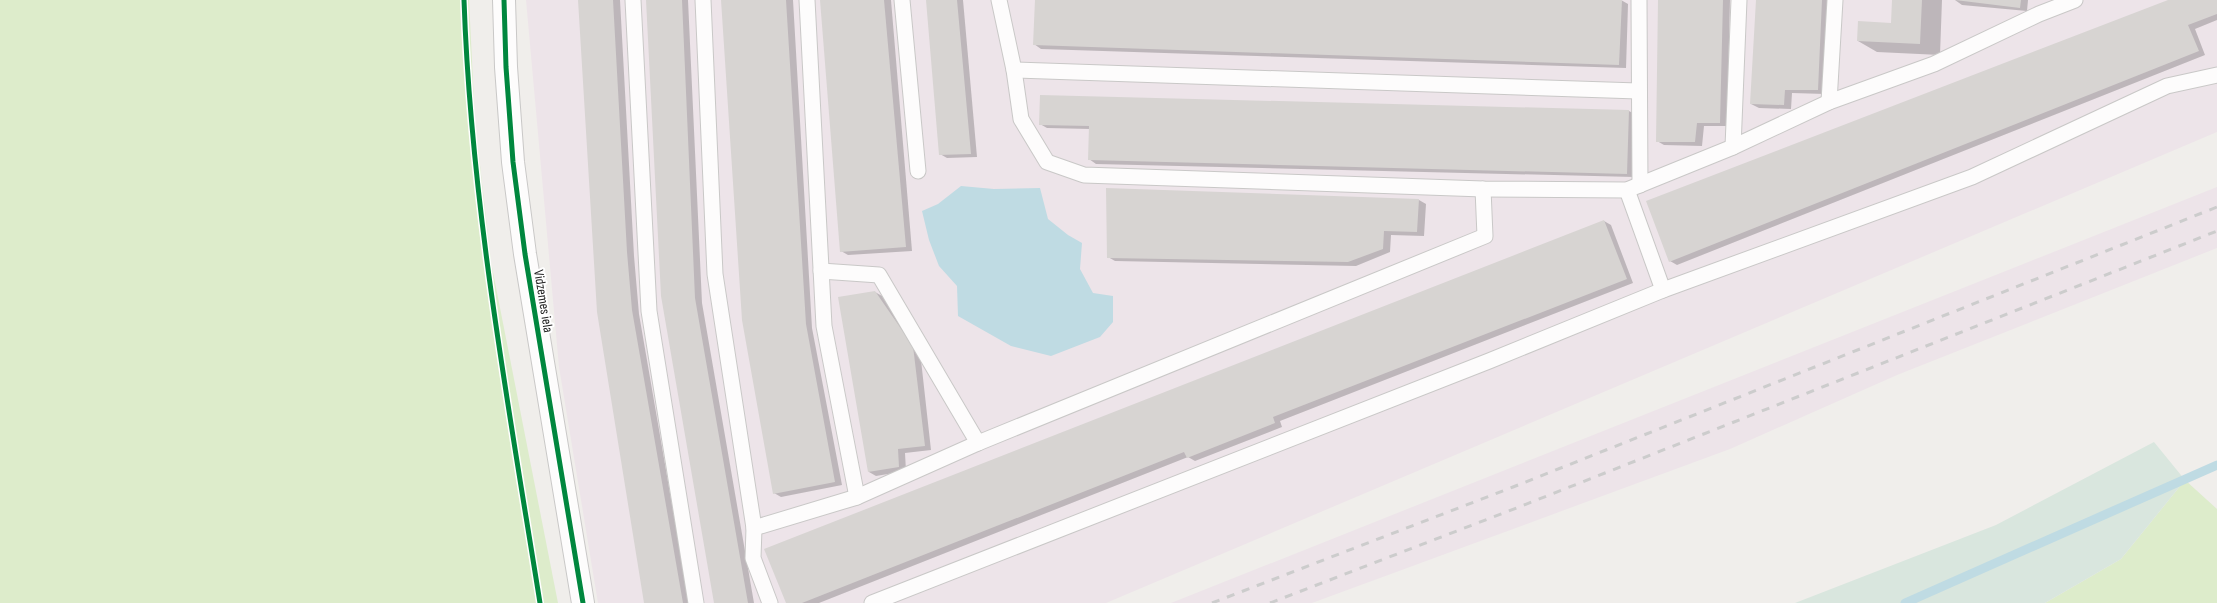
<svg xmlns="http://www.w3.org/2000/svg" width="2217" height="603" font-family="'Sofia Sans Condensed',sans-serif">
<rect width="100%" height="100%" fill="#f0eeeb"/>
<g fill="#ede4e9">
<polygon points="526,0 2217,0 2217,132 1106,603 598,603 559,367"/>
<polygon points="2217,187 2217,248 1897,375 1730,449 1312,603 1171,603"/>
</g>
<g fill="#ddeccb">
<polygon points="0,0 469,0 475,121 491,262 558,603 0,603"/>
<polygon points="2185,480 2217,509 2217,603 2045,603 2121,559"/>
</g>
<polygon fill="#d9e6de" points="2154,442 2185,480 2121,559 2045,603 1795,603 1996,525"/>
<polygon fill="#bfdbe3" points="961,186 994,189 1040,188 1048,219 1068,235 1082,243 1080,269 1093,293 1113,296 1113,322 1100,337 1051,356 1011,346 958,316 957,286 939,266 929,240 922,211 938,204"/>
<g fill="#0003">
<polygon points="579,0 620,0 634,256 639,314 689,603 645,603"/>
<polygon points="647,0 688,0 702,303 754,603 715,603"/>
<polygon points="722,0 793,0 812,328 842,485 781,497 774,493"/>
<polygon points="821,0 891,0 912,251 848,255 841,251"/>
<polygon points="927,0 963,0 977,157 947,158 940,154"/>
<polygon points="1036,0 1621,0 1628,4 1626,68 1041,49 1034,44"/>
<polygon points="1659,0 1730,0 1727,126 1704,126 1702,146 1664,145 1657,141"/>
<polygon points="1757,0 1829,0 1825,94 1792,93 1791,109 1759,108 1751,104"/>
<polygon points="1893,0 1942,0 1940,55 1877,52 1858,41 1892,24"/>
<polygon points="1955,0 2028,0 2027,11 1962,5"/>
<polygon points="2170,0 2217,0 2217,20 2195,29 2205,55 1677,265 1670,261"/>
<polygon points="1629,111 1636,115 1634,177 1096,164 1089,159 1090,129 1047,128 1040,124"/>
<polygon points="1419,200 1426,204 1424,236 1391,235 1390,252 1356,266 1115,261 1108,257"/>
<polygon points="1604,221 1611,225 1633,283 1280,421 1282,427 1195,461 1188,457 819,603 787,603"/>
<polygon points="875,292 882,296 920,351 931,450 905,453 906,471 876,476 869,472"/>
</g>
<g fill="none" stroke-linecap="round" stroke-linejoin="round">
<polyline stroke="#bfdbe3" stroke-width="9" points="1905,603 2217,465"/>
</g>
<g fill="#d7d4d2">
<polygon points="578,0 613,0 627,252 632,310 683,603 644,603 597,312"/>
<polygon points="646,0 682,0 695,298 748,603 714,603 661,296"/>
<polygon points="721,0 786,0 806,324 835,482 773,494 742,320"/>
<polygon points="820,0 884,0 906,247 840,252"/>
<polygon points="926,0 957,0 971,154 939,155"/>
<polygon points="1035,0 1622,0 1619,65 1033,45"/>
<polygon points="1658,0 1723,0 1720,123 1697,123 1695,142 1656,142"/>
<polygon points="1756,0 1822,0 1818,90 1785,90 1784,105 1750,104"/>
<polygon points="1892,0 1922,0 1920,44 1857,41 1858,21 1891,23"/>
<polygon points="1955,0 2021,0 2020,8"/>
<polygon points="2168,0 2217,0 2217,14 2188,25 2199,51 1669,262 1646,201"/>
<polygon points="1040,95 1629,110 1627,174 1088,160 1089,126 1039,125"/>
<polygon points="1106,188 1419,199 1417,232 1384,231 1383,249 1348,262 1107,258"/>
<polygon points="1604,220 1627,279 1273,417 1275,423 1187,458 1184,452 802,603 786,603 764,549"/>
<polygon points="875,291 913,346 925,446 898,449 899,467 868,472 838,297"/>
</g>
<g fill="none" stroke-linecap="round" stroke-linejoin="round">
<defs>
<g id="service">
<polyline points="633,0 649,311 696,603"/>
<polyline points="703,0 715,274 754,528 753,558 770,603"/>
<polyline points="807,0 824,326 857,497"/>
<polyline points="902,0 918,171"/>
<polyline points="999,0 1014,70 1021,119 1047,162 1084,175 1483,189 1627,190 1733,147 1829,102 1934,64 2039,14 2075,0"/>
<polyline points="1639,0 1640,185"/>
<polyline points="1014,70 1638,91"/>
<polyline points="1829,102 1835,0"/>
<polyline points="1733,147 1739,0"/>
<polyline points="1627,190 1663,290"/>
<polyline points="821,271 879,275 978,443"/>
<polyline points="754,528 857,497 978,443 1485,236 1483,189"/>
<polyline points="872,603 1489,361 1663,290 1972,177 2167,86 2217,75"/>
</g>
<polyline id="tertiary" points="504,0 506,67 513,162 525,254 583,603"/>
</defs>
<use href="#service" stroke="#c9c8c7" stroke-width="17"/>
<use href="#tertiary" stroke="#c9c8c7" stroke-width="24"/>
<use href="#service" stroke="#fdfcfc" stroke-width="15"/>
<use href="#tertiary" stroke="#fdfcfc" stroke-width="22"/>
<g stroke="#ccc" stroke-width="3" stroke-dasharray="8 8" stroke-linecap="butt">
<polyline points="1212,603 1513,487 2217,207"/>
<polyline points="1270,603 1519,507 2217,231"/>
</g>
<defs>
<g id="cycleway">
<path d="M464,0C471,203 508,403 540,603"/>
<polyline points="504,0 506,67 513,162 525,254 583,603"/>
</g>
</defs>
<use href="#cycleway" stroke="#fff" stroke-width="8"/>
<use href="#cycleway" stroke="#00873e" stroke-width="5"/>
</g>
<g text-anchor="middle" stroke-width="4" stroke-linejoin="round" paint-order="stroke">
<g font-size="14" fill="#222" stroke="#fff">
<text transform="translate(544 301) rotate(81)" y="5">Vidzemes iela</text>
</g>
</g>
</svg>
